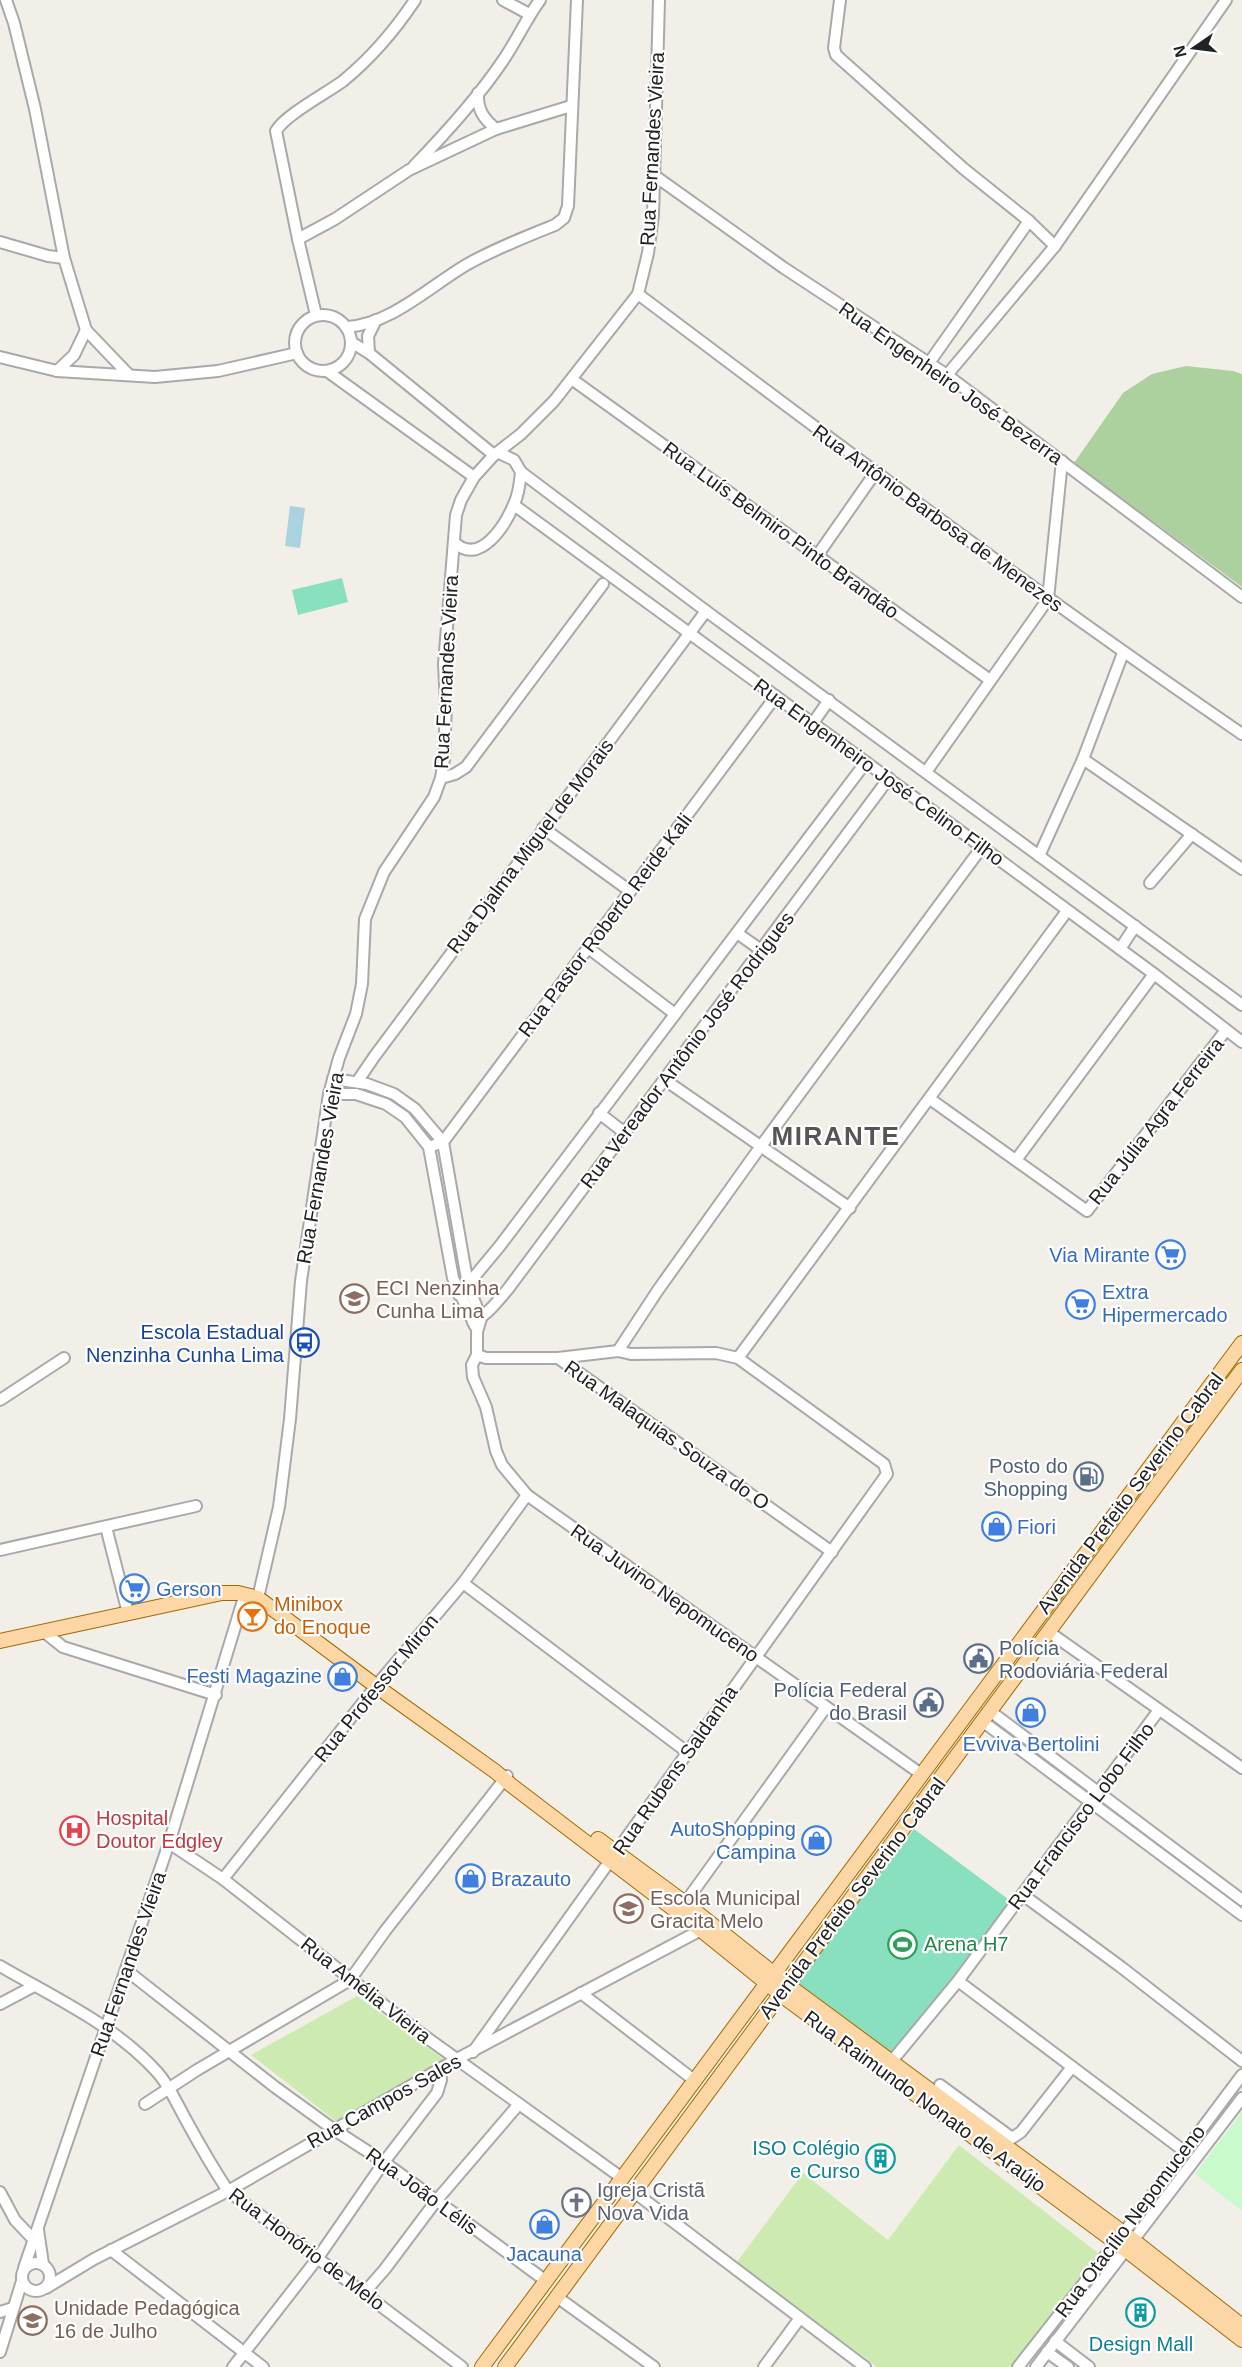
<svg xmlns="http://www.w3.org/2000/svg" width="1242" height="2367" font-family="Arial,sans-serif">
<rect width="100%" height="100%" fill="#f2efe9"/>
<g fill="#cdebb0">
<polygon points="1099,1795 1242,1902 1242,1914 1093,1802"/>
<polygon points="357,1996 446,2061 337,2122 251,2055"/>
<polygon points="959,2145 1098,2253 1010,2367 877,2367 737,2262 803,2173 888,2240"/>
</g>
<polygon fill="#add19e" points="1186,366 1233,371 1242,374 1242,587 1074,463 1123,393 1152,374"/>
<polygon fill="#c8facc" points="1242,2112 1242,2211 1195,2174"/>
<g fill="#88e0be">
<polygon points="342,578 348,602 298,615 292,590"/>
<polygon points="914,1829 1012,1902 890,2059 794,1986"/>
</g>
<polygon fill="#aad3df" points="290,506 305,508 300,548 285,546"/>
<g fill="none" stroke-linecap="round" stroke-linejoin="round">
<defs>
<g id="minor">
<polyline points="6,0 14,23 35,109 64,258 86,330 129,375"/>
<polyline points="503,0 529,14"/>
<polyline points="840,0 834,48 836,55 964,169 1029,221 1055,246 1226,0"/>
<path d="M478,93C477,110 484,119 496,129"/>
<path d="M414,166C446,133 478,98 504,59C517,40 526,19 540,0"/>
<polyline points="655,176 784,268 947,375 1242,597"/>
<polyline points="298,239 335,219 409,170 496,129 571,106"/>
<polyline points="0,242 48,256 64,258"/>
<path d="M638,294C837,444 1036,593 1242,734"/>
<circle cx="323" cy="343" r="28"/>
<path d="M316,315L298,239L276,131C285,115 327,93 343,81C371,58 395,30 415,0"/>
<path d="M347,327C391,324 429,287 466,265C494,249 525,237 555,225L564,218L568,206L577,0"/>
<polyline points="351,342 369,353 494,455"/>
<polyline points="369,353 368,336 376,320"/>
<polyline points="0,357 57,371 155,377 218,371 297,353"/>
<polyline points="929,363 1029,221"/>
<polyline points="57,371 74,355 86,330"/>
<polyline points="327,371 474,477"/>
<polyline points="947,375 1055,246"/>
<polyline points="573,380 990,680"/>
<polyline points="521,472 706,611 1242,1005"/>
<polyline points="514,505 982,847 1154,974 1242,1042"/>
<path d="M454,542C479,567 505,526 514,504C519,494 520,482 521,472L514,460L499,453"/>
<polyline points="817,556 875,473"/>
<polyline points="813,723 829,700"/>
<polyline points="1083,759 1242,869"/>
<polyline points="926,772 1048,599 1062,461"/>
<polyline points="441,778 455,774 466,767 603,584"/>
<polyline points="543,828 630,891"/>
<polyline points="1039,856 1083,759 1123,653"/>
<polyline points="1150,883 1192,834"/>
<polyline points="737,933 761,950"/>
<polyline points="587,947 675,1014"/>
<polyline points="1120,949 1135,926"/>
<polyline points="333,1079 367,1084 394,1094 415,1109 443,1142 468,1285 481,1318"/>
<polyline points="665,1080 850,1208"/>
<polyline points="357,1082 374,1057 706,611"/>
<polyline points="329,1094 356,1094 386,1104 405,1117 429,1147 453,1278 475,1326"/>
<polyline points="930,1099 1087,1211 1226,1030"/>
<polyline points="599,1113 625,1133"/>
<polyline points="429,1147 443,1142 776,696"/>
<polyline points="1016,1160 1154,974"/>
<polyline points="459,1295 499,1247 866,762"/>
<polyline points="481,1318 477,1332 477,1355 472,1365 473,1377 486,1407 496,1451 502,1465 527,1495 921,1774"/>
<path d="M473,1322C487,1315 497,1302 508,1289L889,778"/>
<polyline points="618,1351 658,1290 761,1146 982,847"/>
<polyline points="477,1355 486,1358 558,1358 832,1552"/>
<polyline points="738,1358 1067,911"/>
<polyline points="0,1400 64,1358"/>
<polyline points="106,1527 128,1613"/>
<polyline points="0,1550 196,1506"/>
<polyline points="463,1583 687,1752"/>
<polyline points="258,1598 279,1507 290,1419 301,1281 329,1094 339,1058 356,1014 362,984 365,919 384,872 434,797 441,778 444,759 446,704 444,664 456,515 461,500 474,477 494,455 521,434 554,401 638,294 648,253 653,215 659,0"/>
<polyline points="43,1631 63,1647 216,1695"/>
<polyline points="1049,1632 1242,1768"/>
<polyline points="990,1711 1242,1900"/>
<polyline points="982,1721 1242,1915"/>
<polyline points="169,1843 223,1879 412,2027 622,2178"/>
<polyline points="223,1879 376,1686 463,1583 527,1495"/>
<polyline points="1023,1895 1121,1967 1242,2061"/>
<polyline points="685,1903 826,1707"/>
<path d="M0,1966C55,1998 115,2025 158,2073C170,2087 177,2104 186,2120C199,2144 213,2168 228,2191L462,2367"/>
<polyline points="126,1970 275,2087 333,2129 384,2162 546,2281"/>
<polyline points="958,1981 1184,2151"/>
<polyline points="581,1993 694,2080"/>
<polyline points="0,2004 34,1986"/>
<polyline points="473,2052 887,1474 884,1464 738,1358 716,1353 631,1354 618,1351 558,1358"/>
<polyline points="891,2062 958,1981 1159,1710"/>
<polyline points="940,2085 1012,2138 1021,2132 1072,2067"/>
<polyline points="145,2104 197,2070 350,1980 385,1931 507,1776"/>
<polyline points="0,2192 15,2220 33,2239"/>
<polyline points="634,2192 865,2367"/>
<polyline points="38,2230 43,2264"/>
<polyline points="111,2250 263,2367"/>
<circle cx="36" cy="2277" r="14"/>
<polyline points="24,2268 169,1843 245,1594"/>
<polyline points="46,2288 94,2259 228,2191 457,2059 701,1930"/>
<polyline points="364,2293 385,2269 436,2201 519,2104"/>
<polyline points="557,2297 654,2367"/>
<polyline points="0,2312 13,2308"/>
<polyline points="1055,2341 1089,2367"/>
<polyline points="0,2352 22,2281"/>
<polyline points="1047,2352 1068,2367"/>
<polyline points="233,2367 317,2259 384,2162 437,2093 441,2080 440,2069"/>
<polyline points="764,2367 800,2318"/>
<polyline points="1018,2367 1128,2227 1242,2075"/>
<polyline points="1036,2367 1242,2098"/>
</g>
<g id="major">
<polyline points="0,1641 222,1593 238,1593 258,1598 376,1686 496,1772 511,1785 701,1930 780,1994 1126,2250 1242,2340"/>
<polyline points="598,1839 685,1903 793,1989 1133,2240 1242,2326"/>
<polyline points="482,2367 1242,1343"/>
<polyline points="505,2367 1242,1370"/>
</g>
</defs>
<use href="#minor" stroke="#a9a9a9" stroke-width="14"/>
<use href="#major" stroke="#a06b00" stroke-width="16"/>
<use href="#minor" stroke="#fff" stroke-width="10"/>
<use href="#major" stroke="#fcd6a4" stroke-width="14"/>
</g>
<defs>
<symbol id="supermarket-ring" viewBox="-11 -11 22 22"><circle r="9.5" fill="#fff" stroke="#3f7fe0" stroke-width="1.5"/><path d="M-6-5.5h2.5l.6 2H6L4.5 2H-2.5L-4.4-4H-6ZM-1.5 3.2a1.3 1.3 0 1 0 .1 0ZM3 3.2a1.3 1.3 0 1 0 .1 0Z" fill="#3f7fe0"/></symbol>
<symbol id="school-ring" viewBox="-11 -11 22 22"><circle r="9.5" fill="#fff" stroke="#8d6e63" stroke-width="1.5"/><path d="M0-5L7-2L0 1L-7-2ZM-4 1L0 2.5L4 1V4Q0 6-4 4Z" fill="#8d6e63"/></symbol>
<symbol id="bus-ring" viewBox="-11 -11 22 22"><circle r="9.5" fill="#fff" stroke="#1a4fb4" stroke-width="1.5"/><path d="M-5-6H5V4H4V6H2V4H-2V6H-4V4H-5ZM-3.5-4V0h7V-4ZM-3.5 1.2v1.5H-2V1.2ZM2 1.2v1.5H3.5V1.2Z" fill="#1a4fb4"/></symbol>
<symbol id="fuel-ring" viewBox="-11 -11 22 22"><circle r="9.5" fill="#fff" stroke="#5c6f8a" stroke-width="1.5"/><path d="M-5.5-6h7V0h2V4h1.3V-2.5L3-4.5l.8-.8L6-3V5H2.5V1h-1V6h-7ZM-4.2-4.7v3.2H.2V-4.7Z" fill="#5c6f8a"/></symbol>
<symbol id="shop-ring" viewBox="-11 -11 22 22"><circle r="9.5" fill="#fff" stroke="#3f7fe0" stroke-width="1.5"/><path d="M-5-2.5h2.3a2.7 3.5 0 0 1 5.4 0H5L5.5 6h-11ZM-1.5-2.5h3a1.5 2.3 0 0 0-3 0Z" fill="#3f7fe0"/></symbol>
<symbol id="bar-ring" viewBox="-11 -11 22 22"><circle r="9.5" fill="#fff" stroke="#e8710a" stroke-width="1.5"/><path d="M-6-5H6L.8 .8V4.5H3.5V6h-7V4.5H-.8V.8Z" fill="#e8710a"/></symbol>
<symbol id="civic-ring" viewBox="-11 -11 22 22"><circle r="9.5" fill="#fff" stroke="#5c6f8a" stroke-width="1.5"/><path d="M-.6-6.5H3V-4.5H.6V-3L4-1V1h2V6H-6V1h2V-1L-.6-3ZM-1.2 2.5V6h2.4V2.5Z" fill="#5c6f8a"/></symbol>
<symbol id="hospital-ring" viewBox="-11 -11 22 22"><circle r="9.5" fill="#fff" stroke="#e0444e" stroke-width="1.5"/><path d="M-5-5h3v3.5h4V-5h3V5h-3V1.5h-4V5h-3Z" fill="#e0444e"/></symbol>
<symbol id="stadium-ring" viewBox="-11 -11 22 22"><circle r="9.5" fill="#fff" stroke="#2e9e5b" stroke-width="1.5"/><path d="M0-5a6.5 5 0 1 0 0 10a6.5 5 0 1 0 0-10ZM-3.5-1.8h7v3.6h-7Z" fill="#2e9e5b"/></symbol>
<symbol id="building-ring" viewBox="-11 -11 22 22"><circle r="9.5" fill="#fff" stroke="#0f9aa8" stroke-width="1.5"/><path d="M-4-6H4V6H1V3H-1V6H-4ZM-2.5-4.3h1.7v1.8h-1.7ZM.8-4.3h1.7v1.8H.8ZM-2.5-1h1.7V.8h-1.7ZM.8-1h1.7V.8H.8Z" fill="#0f9aa8"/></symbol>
<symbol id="church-ring" viewBox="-11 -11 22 22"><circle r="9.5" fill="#fff" stroke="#6b7280" stroke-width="1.5"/><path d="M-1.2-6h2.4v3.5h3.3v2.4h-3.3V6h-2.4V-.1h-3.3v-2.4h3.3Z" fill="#6b7280"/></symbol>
</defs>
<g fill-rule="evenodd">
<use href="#supermarket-ring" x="1154" y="1238" width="33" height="33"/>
<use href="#school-ring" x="338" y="1282" width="33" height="33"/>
<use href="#supermarket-ring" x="1064" y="1288" width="33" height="33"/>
<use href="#bus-ring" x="288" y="1326" width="33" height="33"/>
<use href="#fuel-ring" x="1072" y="1460" width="33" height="33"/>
<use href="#shop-ring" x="980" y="1510" width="33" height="33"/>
<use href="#supermarket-ring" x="118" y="1572" width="33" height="33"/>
<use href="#bar-ring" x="236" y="1600" width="33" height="33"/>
<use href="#civic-ring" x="962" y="1642" width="33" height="33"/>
<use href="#shop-ring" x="326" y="1660" width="33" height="33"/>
<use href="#civic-ring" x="912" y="1686" width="33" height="33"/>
<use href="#shop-ring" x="1014" y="1696" width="33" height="33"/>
<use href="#hospital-ring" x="58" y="1814" width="33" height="33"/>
<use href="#shop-ring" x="800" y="1824" width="33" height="33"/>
<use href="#shop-ring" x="454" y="1862" width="33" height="33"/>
<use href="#school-ring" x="612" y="1892" width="33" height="33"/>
<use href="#stadium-ring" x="886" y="1928" width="33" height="33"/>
<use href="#building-ring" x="864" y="2142" width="33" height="33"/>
<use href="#church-ring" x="560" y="2186" width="33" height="33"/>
<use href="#shop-ring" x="528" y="2208" width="33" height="33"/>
<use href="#building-ring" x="1124" y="2296" width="33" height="33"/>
<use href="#school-ring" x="16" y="2304" width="33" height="33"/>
</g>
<g text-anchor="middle" stroke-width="4.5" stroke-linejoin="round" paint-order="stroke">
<g font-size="20" fill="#222" stroke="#fff">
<text transform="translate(652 149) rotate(-87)" y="7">Rua Fernandes Vieira</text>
<text transform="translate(951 383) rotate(35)" y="7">Rua Engenheiro José Bezerra</text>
<text transform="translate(938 518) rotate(36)" y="7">Rua Antônio Barbosa de Menezes</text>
<text transform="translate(781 530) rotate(36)" y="7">Rua Luís Belmiro Pinto Brandão</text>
<text transform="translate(446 672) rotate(-87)" y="7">Rua Fernandes Vieira</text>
<text transform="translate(879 772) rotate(36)" y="7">Rua Engenheiro José Celino Filho</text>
<text transform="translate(530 846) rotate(-53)" y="7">Rua Djalma Miguel de Morais</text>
<text transform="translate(605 925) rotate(-53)" y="7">Rua Pastor Roberto Reide Kali</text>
<text transform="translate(687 1050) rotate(-53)" y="7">Rua Vereador Antônio José Rodrigues</text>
<text transform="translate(1156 1121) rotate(-52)" y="7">Rua Júlia Agra Ferreira</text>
<text transform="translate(320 1168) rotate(-80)" y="7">Rua Fernandes Vieira</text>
<text transform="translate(667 1435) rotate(35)" y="7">Rua Malaquias Souza do O</text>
<text transform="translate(1130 1493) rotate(-53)" y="7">Avenida Prefeito Severino Cabral</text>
<text transform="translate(665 1593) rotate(35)" y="7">Rua Juvino Nepomuceno</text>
<text transform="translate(376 1688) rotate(-51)" y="7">Rua Professor Miron</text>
<text transform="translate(675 1770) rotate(-55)" y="7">Rua Rubens Saldanha</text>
<text transform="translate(1081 1816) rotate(-53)" y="7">Rua Francisco Lobo Filho</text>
<text transform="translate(852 1898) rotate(-53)" y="7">Avenida Prefeito Severino Cabral</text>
<text transform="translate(128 1964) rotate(-71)" y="7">Rua Fernandes Vieira</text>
<text transform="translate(366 1990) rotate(38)" y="7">Rua Amélia Vieira</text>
<text transform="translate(384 2101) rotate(-29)" y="7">Rua Campos Sales</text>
<text transform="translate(925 2101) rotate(36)" y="7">Rua Raimundo Nonato de Araújo</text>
<text transform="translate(422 2191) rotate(36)" y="7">Rua João Lélis</text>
<text transform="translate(1130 2221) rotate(-53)" y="7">Rua Otacílio Nepomuceno</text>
<text transform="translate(307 2249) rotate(37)" y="7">Rua Honório de Melo</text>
</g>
<g font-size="20" fill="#366cbe" stroke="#fff" text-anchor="start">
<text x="1150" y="1262" text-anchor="end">Via Mirante</text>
<text x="1102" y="1299">Extra<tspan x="1102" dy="23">Hipermercado</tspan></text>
<text x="1017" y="1534">Fiori</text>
<text x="156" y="1596">Gerson</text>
<text x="322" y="1683" text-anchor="end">Festi Magazine</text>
<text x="1031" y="1751" text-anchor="middle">Evviva Bertolini</text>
<text x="796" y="1836" text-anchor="end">AutoShopping<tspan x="796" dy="23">Campina</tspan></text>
<text x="491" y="1886">Brazauto</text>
<text x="544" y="2261" text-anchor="middle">Jacauna</text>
</g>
<g font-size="20" fill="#785e54" stroke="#fff" text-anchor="start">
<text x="376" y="1295">ECI Nenzinha<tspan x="376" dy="23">Cunha Lima</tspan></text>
<text x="650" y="1905">Escola Municipal<tspan x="650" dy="23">Gracita Melo</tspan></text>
<text x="54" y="2315">Unidade Pedagógica<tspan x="54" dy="23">16 de Julho</tspan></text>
</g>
<g font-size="20" fill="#164399" stroke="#fff" text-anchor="end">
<text x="284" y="1339">Escola Estadual<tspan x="284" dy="23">Nenzinha Cunha Lima</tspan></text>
</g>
<g font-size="20" fill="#4e5e75" stroke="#fff" text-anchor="end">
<text x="1068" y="1473">Posto do<tspan x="1068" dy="23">Shopping</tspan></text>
<text x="999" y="1655" text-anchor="start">Polícia<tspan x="999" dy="23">Rodoviária Federal</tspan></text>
<text x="907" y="1697">Polícia Federal<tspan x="907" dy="23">do Brasil</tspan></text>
</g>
<g font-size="20" fill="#c56008" stroke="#fff" text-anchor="start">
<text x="274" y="1611">Minibox<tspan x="274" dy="23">do Enoque</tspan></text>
</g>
<g font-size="20" fill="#be3a42" stroke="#fff" text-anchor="start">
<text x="96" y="1825">Hospital<tspan x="96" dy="23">Doutor Edgley</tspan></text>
</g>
<g font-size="20" fill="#27864d" stroke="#fff" text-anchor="start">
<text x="924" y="1951">Arena H7</text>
</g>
<g font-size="20" fill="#0d838f" stroke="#fff" text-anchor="end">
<text x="860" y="2155">ISO Colégio<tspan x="860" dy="23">e Curso</tspan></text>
<text x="1141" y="2351" text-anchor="middle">Design Mall</text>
</g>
<g font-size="20" fill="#5b616d" stroke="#fff" text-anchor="start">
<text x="597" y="2197">Igreja Cristã<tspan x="597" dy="23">Nova Vida</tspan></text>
</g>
<g font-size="26" font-weight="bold" letter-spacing="1.5" fill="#555" stroke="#fff">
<text x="836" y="1145">MIRANTE</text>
</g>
</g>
<g transform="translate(1194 48) rotate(256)" stroke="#ffffff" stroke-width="4.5" paint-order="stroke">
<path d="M0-4.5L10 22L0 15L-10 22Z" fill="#222222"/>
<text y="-9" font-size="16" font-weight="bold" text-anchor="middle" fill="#222222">N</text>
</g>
</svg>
